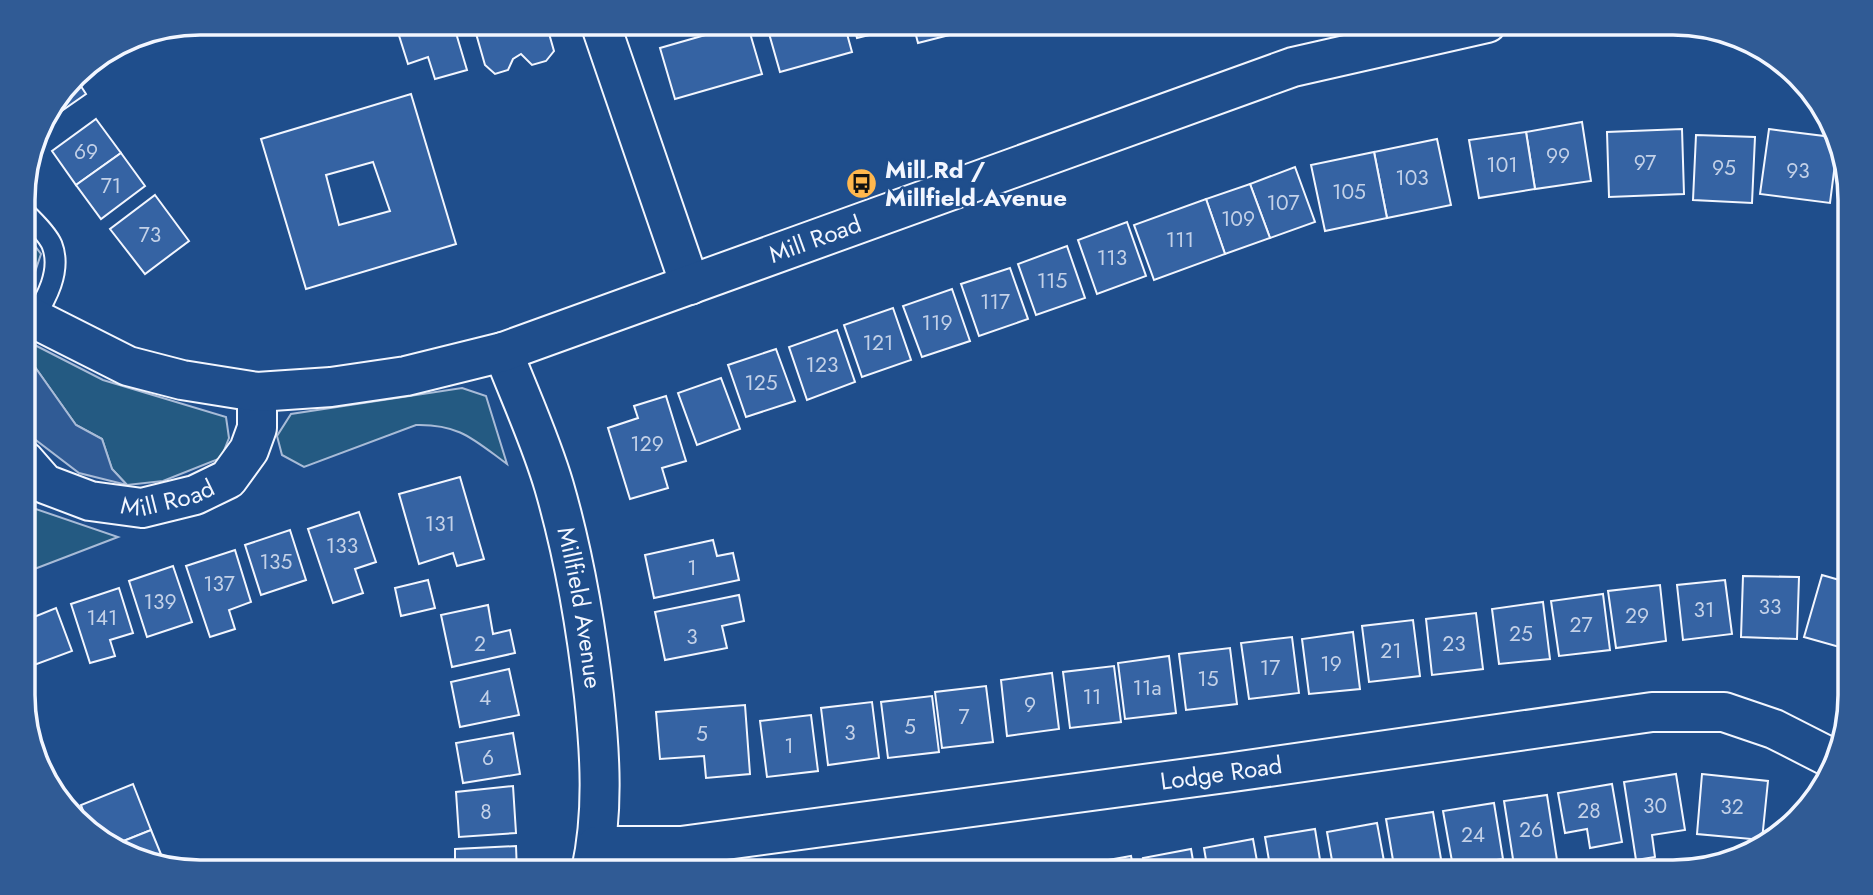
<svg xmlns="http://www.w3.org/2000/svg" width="1873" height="895" font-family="Jost,sans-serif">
<rect width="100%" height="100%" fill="#1f4e8c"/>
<g fill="#245a82" stroke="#a8bbd7" stroke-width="2">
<polygon points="23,230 41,254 35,272 23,275"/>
<polygon points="23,339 103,380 226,417 229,438 221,458 163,481 127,485 112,469 102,439 76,425 30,360 24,358"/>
<path d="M462,388L486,396L507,464C474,440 460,424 416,425L304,467L282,455L277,436L291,414Z"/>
<polygon points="24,505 118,537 24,573"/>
</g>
<polygon fill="#305b95" stroke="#a8bbd7" stroke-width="2" points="24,358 30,360 76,425 102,439 112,469 127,485 79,473 24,431"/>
<g fill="#3563a3" stroke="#f2f6ff" stroke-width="2" fill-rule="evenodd">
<polygon points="395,23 428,23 428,25 453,23 467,70 435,79 428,57 408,64"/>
<polygon points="473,23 546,23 554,51 546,61 532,65 521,54 513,59 508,70 495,74 485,65"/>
<polygon points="747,23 762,74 675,99 660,48"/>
<polygon points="766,23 844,23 852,52 780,72"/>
<polygon points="853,23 972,23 973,29 918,43 913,24 857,38"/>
<polygon points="75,77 86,94 40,126 41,121"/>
<path d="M411,94L456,244L306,289L261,139ZM373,162L390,211L339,225L326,175Z"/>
<polygon points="96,119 121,153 76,185 52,151"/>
<polygon points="1582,122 1591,181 1535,189 1526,132"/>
<polygon points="1682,129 1684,194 1609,197 1607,132"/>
<polygon points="1769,129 1832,137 1837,148 1830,203 1760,194"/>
<polygon points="1526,132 1535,189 1479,198 1469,140"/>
<polygon points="1696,135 1755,137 1752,203 1693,200"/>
<polygon points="1437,139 1451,205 1387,218 1374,152"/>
<polygon points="1374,152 1387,218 1325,231 1311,165"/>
<polygon points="121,153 145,186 101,219 76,185"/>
<polygon points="1295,167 1315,222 1270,238 1250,184"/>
<polygon points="1848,176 1849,177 1849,218 1841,216"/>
<polygon points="1250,184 1270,238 1225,254 1206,199"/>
<polygon points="155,195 189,241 145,274 110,229"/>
<polygon points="1206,199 1225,254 1154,280 1134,225"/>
<polygon points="1127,222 1146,276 1097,294 1078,240"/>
<polygon points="1067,246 1085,298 1036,315 1018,264"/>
<polygon points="1010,268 1028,319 979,336 961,284"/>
<polygon points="952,289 970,341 922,357 903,306"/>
<polygon points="893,308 911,360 862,377 844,325"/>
<polygon points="837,330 855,382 807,400 789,347"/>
<polygon points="776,349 795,401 746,417 728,365"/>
<polygon points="721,378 740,429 697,445 678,393"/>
<polygon points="666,396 686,461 662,468 668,488 630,499 608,428 638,418 634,406"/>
<polygon points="460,477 484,559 457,566 453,553 419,564 399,494"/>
<polygon points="359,512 376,562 355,569 363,593 333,603 308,529"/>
<polygon points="290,530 306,580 261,595 245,545"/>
<polygon points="713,540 717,556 733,553 739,580 654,598 645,555"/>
<polygon points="235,550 251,602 229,610 235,629 210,637 186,566"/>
<polygon points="173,566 192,622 147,637 129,581"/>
<polygon points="1822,575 1850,583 1850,650 1804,637"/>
<polygon points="1743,576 1799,577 1797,639 1741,637"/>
<polygon points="428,580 435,608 401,616 395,588"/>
<polygon points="1725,580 1732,634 1683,640 1677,585"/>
<polygon points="1660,585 1666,641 1616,648 1608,591"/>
<polygon points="119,588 133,633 110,640 115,656 90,663 71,604"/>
<polygon points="1603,594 1610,650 1559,656 1551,601"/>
<polygon points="739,595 744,621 722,626 727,648 665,660 655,612"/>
<polygon points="1543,602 1550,659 1499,664 1492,609"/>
<polygon points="488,605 493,634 510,630 515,653 452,667 441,615"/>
<polygon points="56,608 72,651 26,668 24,663 24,621"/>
<polygon points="1476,613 1483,669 1432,675 1426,619"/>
<polygon points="1413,620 1420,676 1369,682 1362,626"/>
<polygon points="1353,632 1360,689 1309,694 1302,639"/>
<polygon points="1292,637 1299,693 1249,699 1241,643"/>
<polygon points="1230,648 1237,704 1186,710 1179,654"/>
<polygon points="1169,656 1176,713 1125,719 1118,663"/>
<polygon points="1114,666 1121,722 1070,728 1063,672"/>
<polygon points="509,669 519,715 460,727 451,682"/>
<polygon points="1052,673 1059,729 1007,736 1001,680"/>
<polygon points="986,686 993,742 942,748 935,692"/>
<polygon points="932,696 939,752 888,758 881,702"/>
<polygon points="872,702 879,758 828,765 821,708"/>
<polygon points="745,705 750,774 706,778 704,756 660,759 656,712"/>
<polygon points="811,715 818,771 767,777 760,721"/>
<polygon points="513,733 520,774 463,783 456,743"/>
<polygon points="1676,774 1685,830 1652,835 1655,857 1636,860 1624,782"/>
<polygon points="1702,774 1768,781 1762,840 1697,834"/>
<polygon points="133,784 151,830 111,846 89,827 81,805"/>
<polygon points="1612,784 1622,842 1590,848 1587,829 1565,833 1558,793"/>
<polygon points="513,786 516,833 459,837 456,792"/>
<polygon points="1547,795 1557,860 1526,865 1527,872 1515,872 1504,801"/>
<polygon points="1494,803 1503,859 1453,867 1443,811"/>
<polygon points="1433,812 1442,865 1395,872 1386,819"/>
<polygon points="1377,823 1386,872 1334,872 1327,832"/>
<polygon points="1315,829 1322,872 1271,872 1265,837"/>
<polygon points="151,830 165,864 122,854 111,846"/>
<polygon points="1253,839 1259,872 1208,872 1204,848"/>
<polygon points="516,846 517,872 439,872 455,871 455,849"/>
<polygon points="1191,849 1195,872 1146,872 1143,858"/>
<polygon points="1131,856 1134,872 1081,872 1080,865"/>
<polygon points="1068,864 1069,872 1020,872 1020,871"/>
</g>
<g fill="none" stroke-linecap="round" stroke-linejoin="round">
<defs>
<path id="lane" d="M23,210C32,220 47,233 52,245C62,271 46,299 33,320"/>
<g id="street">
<polyline points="600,23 690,285"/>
<path id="s1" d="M503,352C520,396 541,441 554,486C574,555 586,625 594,696C600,753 604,813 591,871"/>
<path id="s2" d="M24,460L45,484L90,501L142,508L195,495L228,479L249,450L257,428V392"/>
<path id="s3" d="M596,846H681L1226,773L1652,712H1724L1774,729L1835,760"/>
</g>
<g id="secondary">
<path id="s4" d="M23,313L128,366L182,380L257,392L331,387L406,376L503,352L1293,67L1487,23"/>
</g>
</defs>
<use href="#lane" stroke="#f2f6ff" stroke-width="23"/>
<use href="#street" stroke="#f2f6ff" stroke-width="42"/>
<use href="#secondary" stroke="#f2f6ff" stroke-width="42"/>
<use href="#lane" stroke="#1f4e8c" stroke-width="19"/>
<use href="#street" stroke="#1f4e8c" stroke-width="38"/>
<use href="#secondary" stroke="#1f4e8c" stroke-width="38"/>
</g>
<defs>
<symbol id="bus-disc" viewBox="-11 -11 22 22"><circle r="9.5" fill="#ffb74d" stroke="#1f4e8c"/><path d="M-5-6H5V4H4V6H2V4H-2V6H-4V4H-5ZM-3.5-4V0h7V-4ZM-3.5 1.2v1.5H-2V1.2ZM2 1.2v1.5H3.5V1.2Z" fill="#111"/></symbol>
</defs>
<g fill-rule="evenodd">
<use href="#bus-disc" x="844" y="166" width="35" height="35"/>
</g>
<g text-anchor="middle" stroke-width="5" stroke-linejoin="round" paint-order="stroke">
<g font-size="21" fill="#c3d1e8">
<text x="86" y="159">69</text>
<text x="1558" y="163">99</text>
<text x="1645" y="170">97</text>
<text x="1502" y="172">101</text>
<text x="1724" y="175">95</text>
<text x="1798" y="178">93</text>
<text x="1412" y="185">103</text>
<text x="111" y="193">71</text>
<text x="1349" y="199">105</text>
<text x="1283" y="210">107</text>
<text x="1238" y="226">109</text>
<text x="150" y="242">73</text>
<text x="1180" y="247">111</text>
<text x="1112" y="265">113</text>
<text x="1052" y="288">115</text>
<text x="995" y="309">117</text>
<text x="937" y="330">119</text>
<text x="878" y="350">121</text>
<text x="822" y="372">123</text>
<text x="761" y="390">125</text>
<text x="647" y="451">129</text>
<text x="440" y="531">131</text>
<text x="342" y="553">133</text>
<text x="276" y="569">135</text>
<text x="692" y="575">1</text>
<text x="219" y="591">137</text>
<text x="160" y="609">139</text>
<text x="1770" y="614">33</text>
<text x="1704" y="617">31</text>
<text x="1637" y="623">29</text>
<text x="102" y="625">141</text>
<text x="1581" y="632">27</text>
<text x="1521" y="641">25</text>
<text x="692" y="644">3</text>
<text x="480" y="651">2</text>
<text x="1454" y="651">23</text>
<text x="1391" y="658">21</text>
<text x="1331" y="671">19</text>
<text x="1270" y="675">17</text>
<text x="1208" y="686">15</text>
<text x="1147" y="695">11a</text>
<text x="1092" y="704">11</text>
<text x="485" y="705">4</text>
<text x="1030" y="712">9</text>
<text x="964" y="724">7</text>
<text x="910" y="734">5</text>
<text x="850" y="740">3</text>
<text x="702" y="741">5</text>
<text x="789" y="753">1</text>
<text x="488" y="765">6</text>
<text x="1655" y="813">30</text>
<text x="1732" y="814">32</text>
<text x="1589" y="818">28</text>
<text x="486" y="819">8</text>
<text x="1531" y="837">26</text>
<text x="1473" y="842">24</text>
</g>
<g font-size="24" font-weight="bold" fill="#f2f6ff" stroke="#1f4e8c" text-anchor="start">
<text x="885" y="178">Mill Rd /<tspan x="885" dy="28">Millfield Avenue</tspan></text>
</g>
<g font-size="24" fill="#f2f6ff" stroke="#1f4e8c">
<text dy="8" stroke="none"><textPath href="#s4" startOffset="831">Mill Road</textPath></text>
<text dy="8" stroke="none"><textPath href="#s2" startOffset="159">Mill Road</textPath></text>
<text dy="8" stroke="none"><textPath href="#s1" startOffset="268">Millfield Avenue</textPath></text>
<text dy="8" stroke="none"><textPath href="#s3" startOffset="630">Lodge Road</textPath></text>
</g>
</g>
<path d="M0 0H1873V895H0ZM200 35H1673A165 165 0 0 1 1838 200V695A165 165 0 0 1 1673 860H200A165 165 0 0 1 35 695V200A165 165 0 0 1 200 35Z" fill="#305b95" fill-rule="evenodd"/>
<path fill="none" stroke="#f2f6ff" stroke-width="3.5" d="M200 35H1673A165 165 0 0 1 1838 200V695A165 165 0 0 1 1673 860H200A165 165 0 0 1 35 695V200A165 165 0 0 1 200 35Z"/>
</svg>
